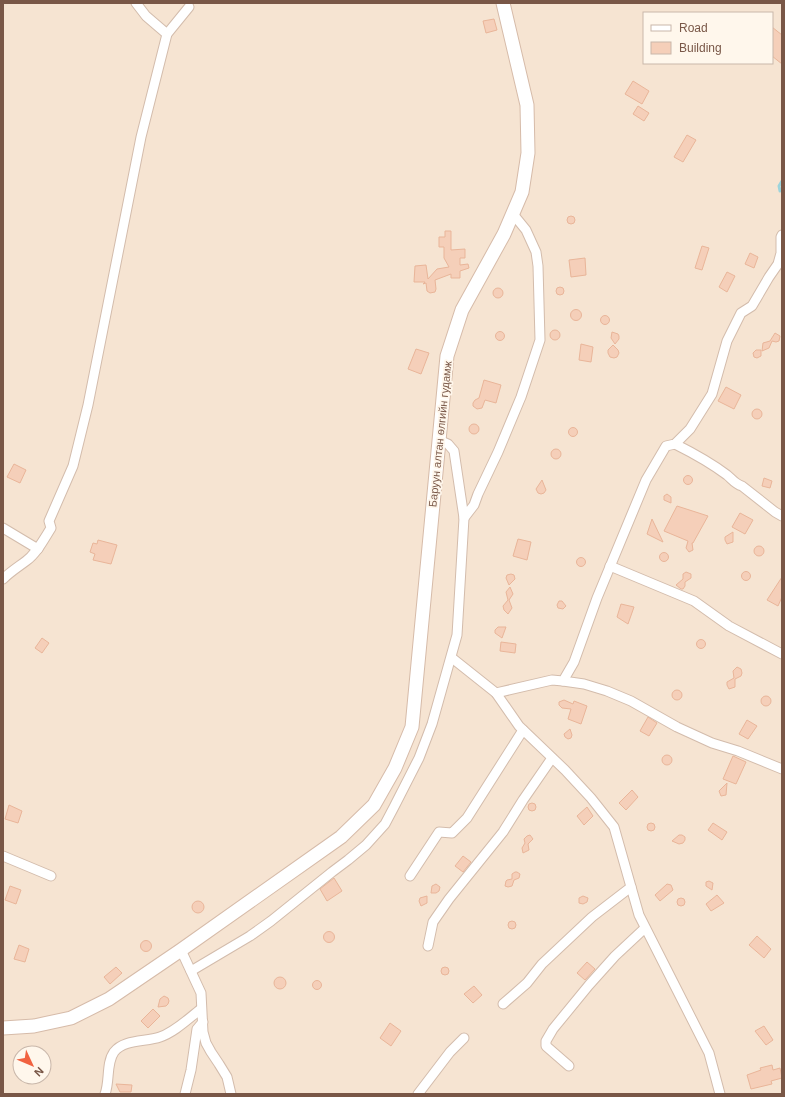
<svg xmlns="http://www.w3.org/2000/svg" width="785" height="1097" font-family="Arial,sans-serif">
<rect width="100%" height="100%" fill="#fef3e4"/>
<path fill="#f6e4d2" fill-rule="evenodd" d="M3,3H782V1094H3ZM644,13H772V63H644ZM20,1053H44V1077H20Z"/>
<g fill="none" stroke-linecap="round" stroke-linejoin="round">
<polyline stroke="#9cd4dc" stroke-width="3" points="780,191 779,186 782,181"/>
</g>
<g fill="#f5cfb9" stroke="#e9b599">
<polygon points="494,19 497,30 486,33 483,21"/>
<polygon points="772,27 782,35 782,64 772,56"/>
<polygon points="633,81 649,91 642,104 625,94"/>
<polygon points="638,106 649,113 644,121 633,114"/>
<polygon points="687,135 696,140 683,162 674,157"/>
<circle cx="571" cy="220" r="4"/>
<polygon points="445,231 451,231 451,250 465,249 465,258 460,258 460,265 468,264 469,268 460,271 460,278 451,278 451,274 435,280 436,289 435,292 430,293 427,291 426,283 423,284 425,282 414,282 415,266 426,265 428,279 437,269 449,267 444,258 444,247 439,247 439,237 445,237"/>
<polygon points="702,246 709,248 702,270 695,268"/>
<polygon points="750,253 758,257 754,268 745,264"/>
<polygon points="585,258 586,275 571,277 569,260"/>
<polygon points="727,272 735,276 727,292 719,287"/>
<circle cx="560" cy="291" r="4"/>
<circle cx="498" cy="293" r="5"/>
<circle cx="576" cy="315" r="5.5"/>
<circle cx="605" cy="320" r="4.5"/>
<circle cx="555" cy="335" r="5"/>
<circle cx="500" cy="336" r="4.5"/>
<polygon points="612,332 618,334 619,336 619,339 615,344 611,338"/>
<polygon points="775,333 780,336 779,341 776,342 772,341 769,348 762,351 763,343 770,341"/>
<polygon points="581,344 593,347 591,362 579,360"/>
<polygon points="613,345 618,350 619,353 617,357 614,358 610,357 608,353 608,350"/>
<polygon points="416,349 429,353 421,374 408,369"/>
<polygon points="756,350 761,350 761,356 757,358 754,357 753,353"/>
<polygon points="484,380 501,385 496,403 485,400 482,408 477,409 473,406 473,403 475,400 479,398"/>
<polygon points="726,387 741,395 734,409 718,401"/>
<circle cx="757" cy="414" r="5"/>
<circle cx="474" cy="429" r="5"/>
<circle cx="573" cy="432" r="4.5"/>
<circle cx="556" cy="454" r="5"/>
<polygon points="14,464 26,470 20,483 7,477"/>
<circle cx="688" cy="480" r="4.5"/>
<polygon points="764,478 772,481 770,488 762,486"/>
<polygon points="542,480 546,490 544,493 541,494 538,493 536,489"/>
<polygon points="667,494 671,497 671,503 664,500 664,496"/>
<polygon points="677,506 708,516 693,543 692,543 693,550 689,552 686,548 688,541 664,531"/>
<polygon points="740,513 753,520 745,534 732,527"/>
<polygon points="652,519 663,542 647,534"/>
<polygon points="733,532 733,542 727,544 725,540 725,537"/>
<polygon points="518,539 531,542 527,560 513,556"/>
<polygon points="98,540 117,545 111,564 93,560 95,554 90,552 93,543 97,544"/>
<circle cx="759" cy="551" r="5"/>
<circle cx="664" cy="557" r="4.5"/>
<circle cx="581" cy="562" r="4.5"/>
<circle cx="746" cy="576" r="4.5"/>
<polygon points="686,572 691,574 691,578 685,582 685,586 683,589 681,589 676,585 683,579 683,574"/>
<polygon points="511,574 514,575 515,579 509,585 506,578 507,575"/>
<polygon points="782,577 782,597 778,606 767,600"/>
<polygon points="510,587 513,594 509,600 512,608 508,614 504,610 503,606 508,600 506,592"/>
<polygon points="559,601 562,601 566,606 563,609 558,608 557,605"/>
<polygon points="621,604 634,607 628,624 617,617"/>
<polygon points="498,627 506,627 502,638 495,633 495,630"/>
<polygon points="42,638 49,643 42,653 35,648"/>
<circle cx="701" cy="644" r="4.5"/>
<polygon points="501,642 516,644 515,653 500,651"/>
<polygon points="737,667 741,669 742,673 741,676 735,679 735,687 729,689 727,685 727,682 734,678 733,671"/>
<circle cx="677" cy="695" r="5"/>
<circle cx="766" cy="701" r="5"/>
<polygon points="564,700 573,704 574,701 587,706 581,724 568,719 571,709 562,708 559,705 559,702"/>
<polygon points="648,717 657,723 649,736 640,731"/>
<polygon points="747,720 757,726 748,739 739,734"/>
<polygon points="570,729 572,735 571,738 568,739 565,737 564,734"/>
<circle cx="667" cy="760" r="5"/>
<polygon points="733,756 746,762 736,784 723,779"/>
<polygon points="727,783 726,795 721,796 719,791"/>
<polygon points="632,790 638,797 626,810 619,803"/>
<circle cx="532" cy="807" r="4"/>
<polygon points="9,805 22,811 18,823 5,819"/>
<polygon points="587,807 593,816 584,825 577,816"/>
<circle cx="651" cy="827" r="4"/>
<polygon points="713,823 727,832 722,840 708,830"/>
<polygon points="530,835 533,839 528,844 529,850 523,853 522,848 525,843 524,839 527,836"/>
<polygon points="679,835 682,835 685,837 685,840 683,843 679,844 672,841"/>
<polygon points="463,856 471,862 463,872 455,866"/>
<polygon points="515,872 517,872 520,874 519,878 514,880 512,886 508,887 505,886 506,881 507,880 512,879 512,874"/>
<polygon points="334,878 342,891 327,901 320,889"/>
<polygon points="709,881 713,883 712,890 706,886 706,882"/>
<polygon points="436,884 440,887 439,891 436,893 431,893 432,886"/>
<polygon points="667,884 671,885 673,890 660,901 655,895"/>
<polygon points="10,886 21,890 16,904 5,900"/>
<polygon points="717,895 724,903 711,911 706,904"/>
<polygon points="427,896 427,903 421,906 419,901 420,898"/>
<polygon points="583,896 588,898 587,902 583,904 579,903 579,898"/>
<circle cx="681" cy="902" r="4"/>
<circle cx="198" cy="907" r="6"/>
<circle cx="512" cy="925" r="4"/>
<circle cx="329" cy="937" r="5.5"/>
<polygon points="757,936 771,949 764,958 749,945"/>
<circle cx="146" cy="946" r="5.5"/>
<polygon points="19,945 29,949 25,962 14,959"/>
<polygon points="587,962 595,969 585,980 577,973"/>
<circle cx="445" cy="971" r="4"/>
<polygon points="116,967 122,973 110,984 104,977"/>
<circle cx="280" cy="983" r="6"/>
<circle cx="317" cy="985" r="4.5"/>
<polygon points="474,986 482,995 473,1003 464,994"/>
<polygon points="164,996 168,998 169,1001 168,1004 166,1006 158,1007 160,999"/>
<polygon points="153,1009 160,1016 148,1028 141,1021"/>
<polygon points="390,1023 401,1031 391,1046 380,1038"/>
<polygon points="764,1026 773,1040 766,1045 755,1031"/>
<polygon points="772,1065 773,1070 780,1068 782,1078 771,1081 772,1084 751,1089 747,1075 761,1070 760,1068"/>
<polygon points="116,1084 132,1085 131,1092 120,1092"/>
</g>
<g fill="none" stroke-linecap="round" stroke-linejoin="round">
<defs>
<g id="street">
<polyline points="136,3 146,16 167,34"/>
<path d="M675,444C693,453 711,463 727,475C732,479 735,484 742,486L775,512L782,516"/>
<polyline points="464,518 474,505 478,494 498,452 521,397 540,340 538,266 536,252 526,230 513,214"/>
<polyline points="3,528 38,549"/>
<polyline points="610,566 694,601 729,626 782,654"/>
<path d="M3,579C10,572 18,567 26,561C37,553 44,539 51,528L49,521L73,466L88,405L141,137L167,34L189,7"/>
<polyline points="452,658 496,693 519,726 565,770 591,798 614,827 639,915 709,1053 720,1094"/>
<polyline points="563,681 584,684 607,691 631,701 677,727 712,743 738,751 782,769"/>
<polyline points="496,693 552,680 563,681 574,662 597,598 646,480 666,446 675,444 690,429 712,394 727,341 741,313 752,306 769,277 778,264 781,253 781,237 782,235"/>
<polyline points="3,856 51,876"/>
<polyline points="410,876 439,832 452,833 467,818 523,730"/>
<polyline points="428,946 433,922 449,899 503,832 523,800 552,758"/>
<polyline points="181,950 201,993 203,1032 206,1043 211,1052 219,1064 227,1077 231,1094"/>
<polyline points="191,971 250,936 271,921 332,872 348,860 366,845 385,824 394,807 419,758 432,724 457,635 464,518 454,451 448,444 439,440"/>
<polyline points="503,1004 527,983 542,964 592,917 631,887"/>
<polyline points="569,1066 546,1046 546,1041 553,1029 589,985 615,956 645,928"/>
<path d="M105,1094C110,1081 106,1063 114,1052C124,1039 146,1042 160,1037C175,1032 189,1018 201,1009"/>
<polyline points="185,1094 191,1070 197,1029 203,1022"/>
<polyline points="418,1094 450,1052 464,1038"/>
</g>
<polyline id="secondary" points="3,1028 34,1026 71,1018 109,999 181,950 341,837 374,805 395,768 412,727 447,356 462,310 504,234 522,192 528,153 527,105 503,3"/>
</defs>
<use href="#street" stroke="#d3bcac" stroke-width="11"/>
<use href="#secondary" stroke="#d6bba9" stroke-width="15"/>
<use href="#street" stroke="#fff" stroke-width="9"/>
<use href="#secondary" stroke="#fff" stroke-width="13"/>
</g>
<g text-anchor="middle" stroke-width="3.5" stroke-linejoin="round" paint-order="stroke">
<g font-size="11" fill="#795747" stroke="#fff7ec">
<text transform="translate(440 434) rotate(-84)" y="4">Баруун алтан өлгийн гудамж</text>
</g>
</g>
<rect width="785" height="1097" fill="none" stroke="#795747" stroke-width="8"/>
<rect x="643" y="12" width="130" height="52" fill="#fff7ec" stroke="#c9b7aa"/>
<rect x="651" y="25" width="20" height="6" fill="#ffffff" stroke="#c9b7aa"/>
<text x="679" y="32" font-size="12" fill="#795747">Road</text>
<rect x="651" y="42" width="20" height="12" fill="#f5cfb9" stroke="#c9b7aa"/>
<text x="679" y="52" font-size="12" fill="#795747">Building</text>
<g transform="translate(32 1065) rotate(134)"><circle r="19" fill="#fff7ec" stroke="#c9b7aa"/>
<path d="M0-3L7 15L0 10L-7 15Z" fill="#f16240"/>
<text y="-6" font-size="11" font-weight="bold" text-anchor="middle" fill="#795747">N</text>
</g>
</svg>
